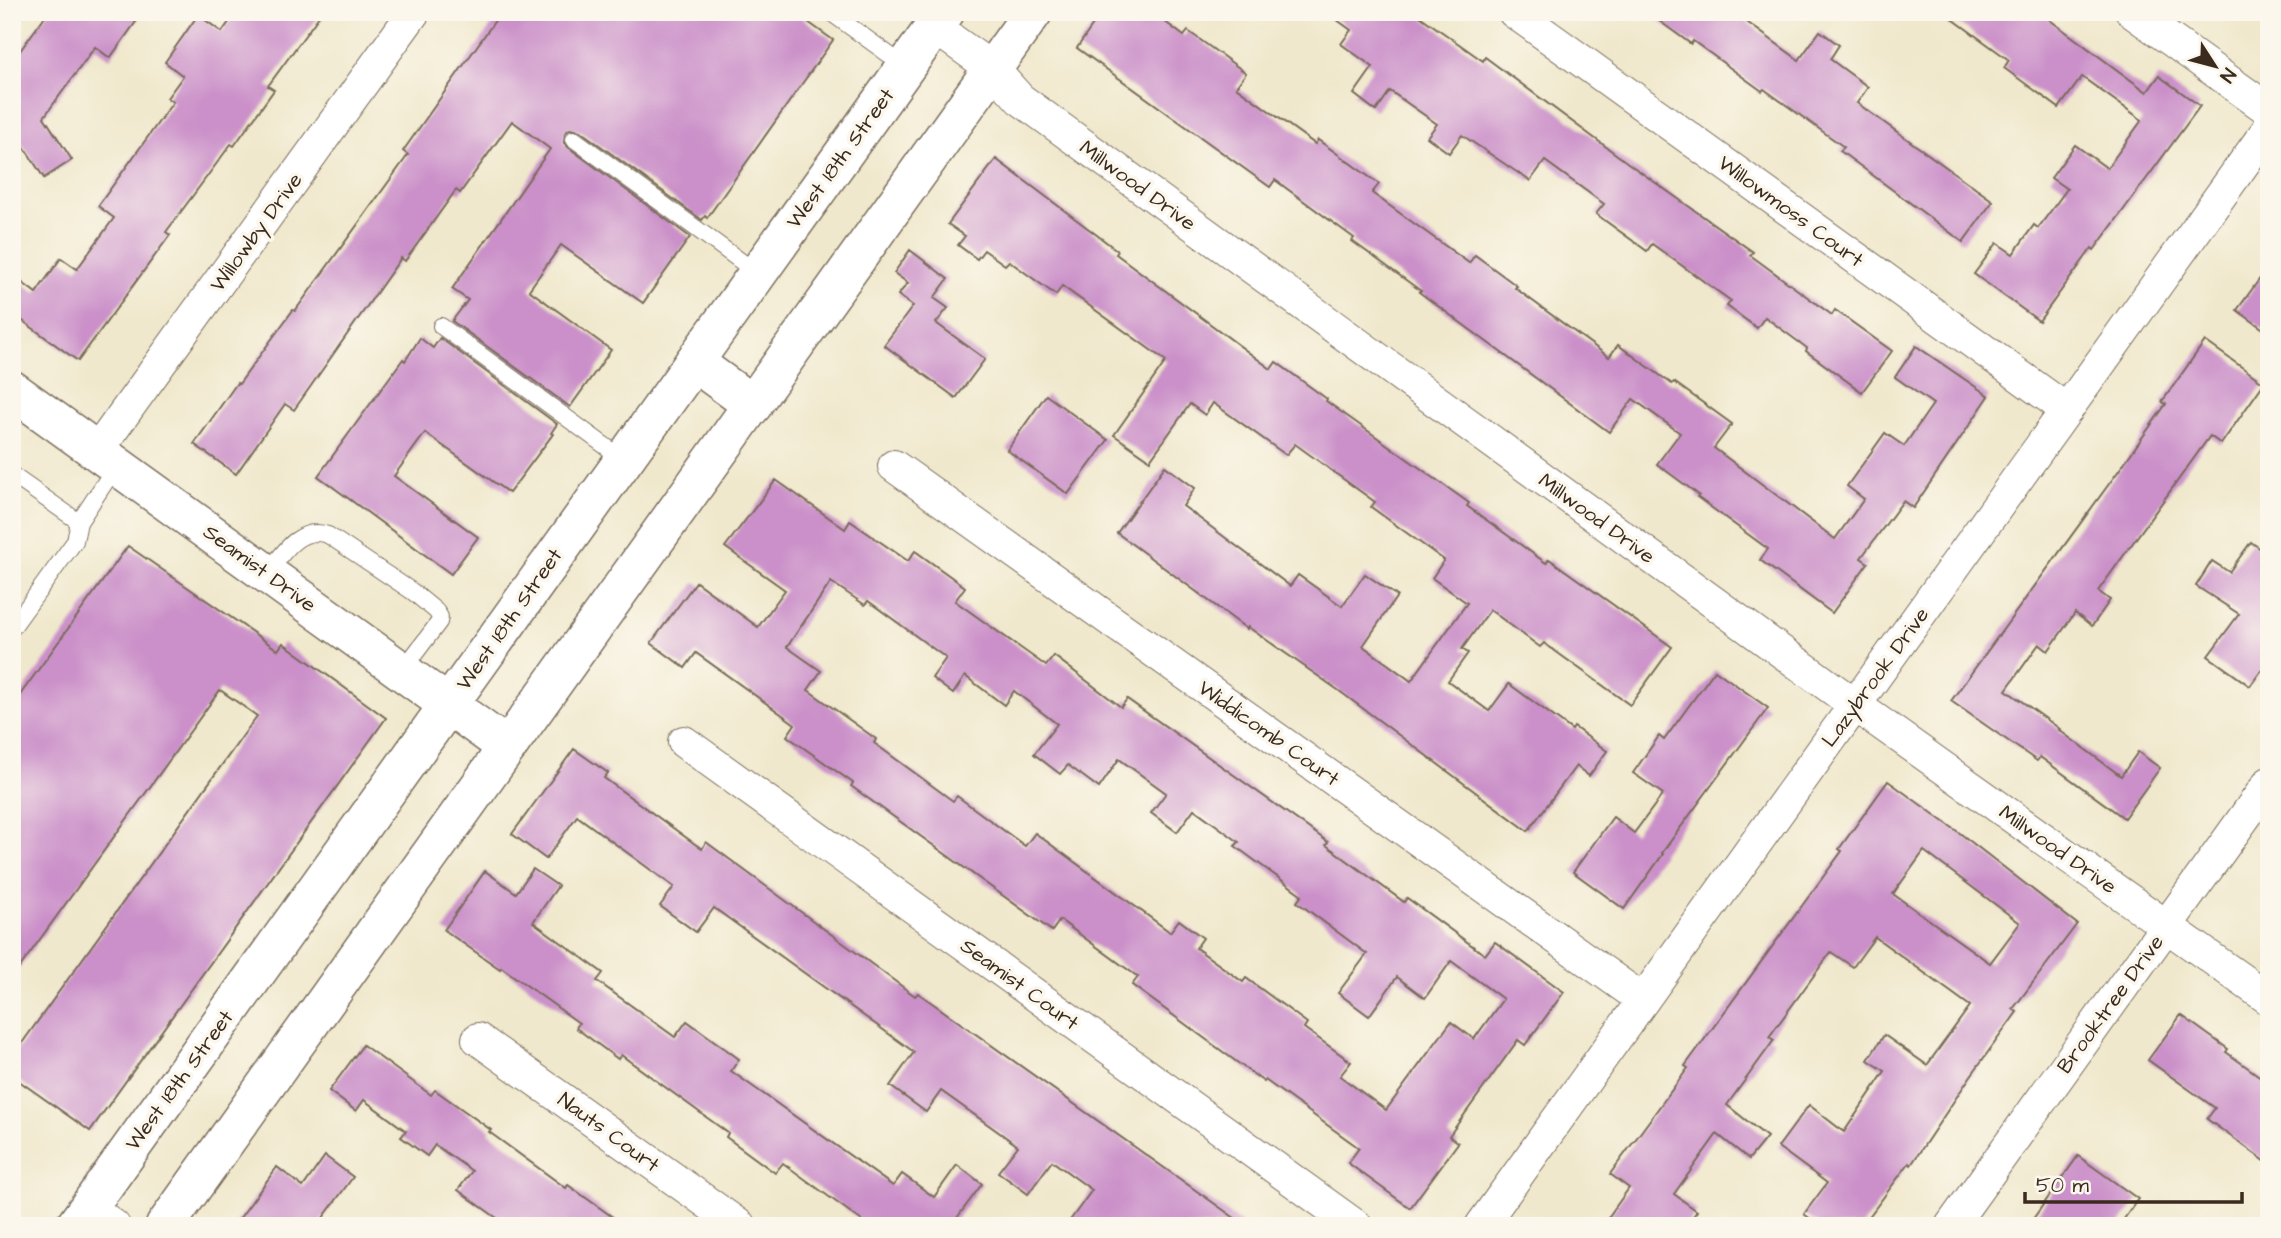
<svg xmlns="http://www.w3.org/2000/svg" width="2281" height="1238" font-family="'Architects Daughter',sans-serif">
<rect width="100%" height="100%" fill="#fbf7ec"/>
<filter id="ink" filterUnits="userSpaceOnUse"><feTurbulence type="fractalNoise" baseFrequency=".0143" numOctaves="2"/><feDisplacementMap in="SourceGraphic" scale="14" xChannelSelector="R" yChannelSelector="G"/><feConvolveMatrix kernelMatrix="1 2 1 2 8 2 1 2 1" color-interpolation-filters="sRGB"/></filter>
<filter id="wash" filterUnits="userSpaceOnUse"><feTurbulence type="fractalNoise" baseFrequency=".00686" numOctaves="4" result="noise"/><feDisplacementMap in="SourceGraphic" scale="28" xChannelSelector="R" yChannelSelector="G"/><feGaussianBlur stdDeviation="1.57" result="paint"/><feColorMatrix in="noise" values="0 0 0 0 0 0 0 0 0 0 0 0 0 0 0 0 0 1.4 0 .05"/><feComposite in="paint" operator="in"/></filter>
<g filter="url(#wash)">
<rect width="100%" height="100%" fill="#f0e8cc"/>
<g id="blocks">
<g fill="#cb90c9" fill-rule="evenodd">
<polygon points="48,12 143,12 110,58 95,47 44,117 72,160 44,178 12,128 12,62"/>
<polygon points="236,12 322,12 268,86 274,90 234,146 231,144 166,232 170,235 78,361 12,313 12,275 36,293 61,258 77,269 114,218 98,206 173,102 167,98 183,76 165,62 198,15 222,32"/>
<polygon points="501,12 794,12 833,40 707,218 705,216 702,220 580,131 570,129 565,133 564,143 568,147 690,237 643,303 561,245 529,290 611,350 570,407 452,321 468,300 452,289 550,149 512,121 460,193 456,190 405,261 401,258 294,410 285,404 236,474 194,444 237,383 239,384 293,310 295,311 408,155 403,151"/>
<polygon points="1102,12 1152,12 1184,36 1188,31 1246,73 1236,87 1315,144 1318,140 1379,184 1372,193 1469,263 1475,255 1517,286 1515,288 1609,357 1618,345 1672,384 1674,382 1732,424 1714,448 1835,539 1864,499 1847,486 1885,433 1904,446 1933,404 1895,377 1916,346 1989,396 1913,508 1903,501 1861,558 1868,563 1832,613 1760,560 1768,549 1697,497 1699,495 1657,464 1680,433 1633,399 1609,432 1419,292 1421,291 1352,241 1354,238 1275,180 1270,187 1077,48"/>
<polygon points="1326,12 1414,12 1483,61 1485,57 1632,166 1753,252 1750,255 1832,315 1835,310 1892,351 1862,392 1806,351 1807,348 1765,317 1757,328 1727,306 1731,301 1652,244 1647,251 1596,214 1604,204 1545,161 1530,181 1462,135 1449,153 1427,137 1437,124 1390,91 1376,111 1354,94 1373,67 1341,44 1351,30"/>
<polygon points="1647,12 1733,12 1799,60 1820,31 1839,45 1830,59 1868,87 1857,103 1993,201 1963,242 1840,151 1844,147 1764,89 1762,91 1693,41 1691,44"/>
<polygon points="1943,12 2039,12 2147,92 2159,76 2200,106 2094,250 2092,248 2039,321 1974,274 1997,243 2013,254 2034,225 2038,228 2067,189 2051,178 2075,145 2107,168 2142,120 2082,77 2059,108 2004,68 2009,60"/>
<polygon points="996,159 1118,251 1116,254 1271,369 1276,362 1327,399 1326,401 1469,503 1467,506 1546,563 1549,559 1672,647 1630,705 1544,643 1540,647 1490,610 1462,649 1468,653 1448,681 1489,711 1509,684 1572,730 1574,727 1607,751 1589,776 1576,766 1528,831 1338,690 1248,627 1247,629 1117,533 1165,466 1195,488 1183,506 1290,586 1298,575 1342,606 1365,574 1397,596 1363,646 1411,681 1467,603 1432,578 1444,560 1371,507 1375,502 1295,444 1286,455 1213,403 1205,415 1190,404 1150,460 1114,435 1166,361 1062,286 1056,295 1009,261 1005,265 984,250 977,259 958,245 965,236 948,224"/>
<polygon points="910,250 948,279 934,298 948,308 936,323 985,359 956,398 884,345 913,306 898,295 908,283 894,273"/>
<polygon points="2269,266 2269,333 2237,310"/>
<polygon points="420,338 433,348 440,338 557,424 551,433 553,434 509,493 425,433 394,476 478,537 451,574 318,476 403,359 405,361"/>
<polygon points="2205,341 2264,383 2221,444 2210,436 2098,591 2110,600 2092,626 2075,613 2048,651 2039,644 2006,690 2060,729 2059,730 2121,776 2138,752 2160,768 2124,818 2040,757 2037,761 1951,701 2117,473 2166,404 2162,402"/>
<polygon points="1046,395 1108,440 1068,494 1007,450"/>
<path d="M776,480L845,529L850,521L908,561L915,551L965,587L955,601L1046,666L1054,656L1121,707L1127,699L1328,842L1326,845L1404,902L1407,898L1485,955L1495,942L1564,992L1525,1045L1518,1040L1449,1136L1458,1143L1410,1208L1348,1163L1359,1148L1265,1080L1264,1082L1132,985L1138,977L1060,920L1052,931L851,786L853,783L787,736L795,724L696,653L685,668L651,643L696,582L758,627L785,590L725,547ZM831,582L865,605L868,601L946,658L932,678L953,694L965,676L1004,705L1014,691L1057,724L1034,754L1060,774L1068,765L1099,788L1119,759L1166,793L1151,813L1177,832L1194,809L1239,842L1235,846L1302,895L1297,902L1367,954L1338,993L1369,1016L1397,977L1425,998L1451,961L1503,999L1474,1039L1451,1022L1386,1110L1340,1076L1351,1062L1304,1028L1307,1023L1246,978L1243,982L1196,948L1203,938L1179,920L1170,932L1035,833L1025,846L957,796L953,801L874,743L876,739L808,690L821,671L787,647Z"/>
<polygon points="2251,542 2269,555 2269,660 2250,686 2208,656 2239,614 2196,586 2212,561 2229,572"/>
<polygon points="128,546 278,650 283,643 386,718 90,1131 12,1076 12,1057 257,716 220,690 12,978 12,706"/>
<polygon points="1715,670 1768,708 1662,853 1663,854 1624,909 1573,872 1613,817 1634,833 1663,794 1633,773 1659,736 1664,740"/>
<polygon points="574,749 608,773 604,778 702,849 706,842 915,996 918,993 1246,1226 1066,1226 1092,1190 1052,1161 1028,1194 998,1172 1018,1146 941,1091 926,1112 890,1086 914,1052 714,908 696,932 660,906 674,887 577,816 546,859 512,834"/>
<path d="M1888,781L1961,834L2077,924L2013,1009L2017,1012L1970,1077L1911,1165L1909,1163L1862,1226H1820L1804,1214L1827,1183L1778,1147L1809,1105L1844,1132L1885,1071L1868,1060L1884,1035L1927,1065L1970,1006L1875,937L1853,967L1831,952L1769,1037L1774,1040L1727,1105L1767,1137L1749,1159L1717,1134L1674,1194L1697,1211L1686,1226H1602L1629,1188L1610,1174L1688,1068L1685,1066L1842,851L1839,849ZM1924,851L2020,923L1990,963L1893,894Z"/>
<polygon points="533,869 558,886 533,922 603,973 597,981 675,1037 687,1021 739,1059 731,1071 893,1186 902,1174 934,1197 957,1165 982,1184 951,1226 869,1226 783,1163 775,1173 726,1137 728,1133 621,1055 618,1059 576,1028 579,1023 501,967 500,969 444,930 485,871 516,893"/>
<polygon points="2181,1015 2228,1049 2226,1052 2269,1083 2269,1164 2207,1119 2215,1108 2148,1060"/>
<polygon points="363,1045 431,1095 435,1090 491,1130 489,1132 566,1188 568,1185 625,1226 508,1226 458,1190 472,1171 435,1145 427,1156 401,1137 406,1131 364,1100 356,1111 329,1091"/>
<polygon points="325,1156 353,1177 317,1226 234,1226 277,1167 303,1187"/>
<polygon points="2078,1156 2138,1199 2119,1226 2028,1226"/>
</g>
</g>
</g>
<g filter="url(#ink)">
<use href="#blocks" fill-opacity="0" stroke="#7a6c5b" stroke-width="2"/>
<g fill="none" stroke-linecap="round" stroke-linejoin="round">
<defs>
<g id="lane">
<polyline points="830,12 906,67"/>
<polyline points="574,139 757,273"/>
<polyline points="441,326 623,459"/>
<polyline points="12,475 79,522"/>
<path d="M267,574C282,554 299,525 328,535L413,592L436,611L440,617L439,622L402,671"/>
<polyline points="12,628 75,541 79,522 116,466"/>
</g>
<g id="street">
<polyline points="1514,12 2067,410"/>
<polyline points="2132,12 2269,110"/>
<polyline points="934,27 993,69 1020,99 1855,705 2269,999"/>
<polyline points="97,451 414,12"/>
<polyline points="894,466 1643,1000"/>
<polyline points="684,742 1356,1226"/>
<polyline points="478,1039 740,1226"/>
<polyline points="88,1207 114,1226"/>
<polyline points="1481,1226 2269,128"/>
<polyline points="1951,1226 2269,783"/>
</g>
<g id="secondary">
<polyline points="694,362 753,405"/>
<polyline points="12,390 507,747"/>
<polyline points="75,1226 945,12"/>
<polyline points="165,1226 1033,12"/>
</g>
</defs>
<use href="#lane" stroke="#7a6c5b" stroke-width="18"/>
<use href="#street" stroke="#7a6c5b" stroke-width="34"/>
<use href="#secondary" stroke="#7a6c5b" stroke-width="41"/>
<use href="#lane" stroke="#fff" stroke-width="16"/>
<use href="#street" stroke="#fff" stroke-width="32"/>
<use href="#secondary" stroke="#fff" stroke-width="38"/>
</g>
</g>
<g text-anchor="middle" stroke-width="7" stroke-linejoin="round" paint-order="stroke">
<g font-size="21" fill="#3b2a1e" stroke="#fbf7ec">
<text transform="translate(840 158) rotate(-54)" y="7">West 18th Street</text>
<text transform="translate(1138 185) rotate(36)" y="7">Millwood Drive</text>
<text transform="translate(1791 211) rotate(36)" y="7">Willowmoss Court</text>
<text transform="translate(256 232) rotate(-54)" y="7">Willowby Drive</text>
<text transform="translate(1597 518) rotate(36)" y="7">Millwood Drive</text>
<text transform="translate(260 568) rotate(36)" y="7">Seamist Drive</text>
<text transform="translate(509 619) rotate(-55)" y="7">West 18th Street</text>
<text transform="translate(1875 677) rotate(-54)" y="7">Lazybrook Drive</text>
<text transform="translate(1269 733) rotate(35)" y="7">Widdicomb Court</text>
<text transform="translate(2058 849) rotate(35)" y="7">Millwood Drive</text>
<text transform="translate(1020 984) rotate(36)" y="7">Seamist Court</text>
<text transform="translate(2110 1004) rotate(-54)" y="7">Brooktree Drive</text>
<text transform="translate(179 1080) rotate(-54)" y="7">West 18th Street</text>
<text transform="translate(609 1132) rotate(36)" y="7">Nauts Court</text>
</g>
</g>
<rect width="2281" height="1238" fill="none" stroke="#fbf7ec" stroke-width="42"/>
<g transform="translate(2215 66) rotate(126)" stroke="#fbf7ec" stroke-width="5" paint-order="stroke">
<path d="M0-5L12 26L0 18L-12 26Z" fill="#3b2a1e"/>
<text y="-10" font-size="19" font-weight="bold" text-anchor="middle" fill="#3b2a1e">N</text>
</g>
<path d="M2025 1192v10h217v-10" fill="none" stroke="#3b2a1e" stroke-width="3.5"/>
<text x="2036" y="1192" font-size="21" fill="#3b2a1e" stroke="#fbf7ec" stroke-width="5" paint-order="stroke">50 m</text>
</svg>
